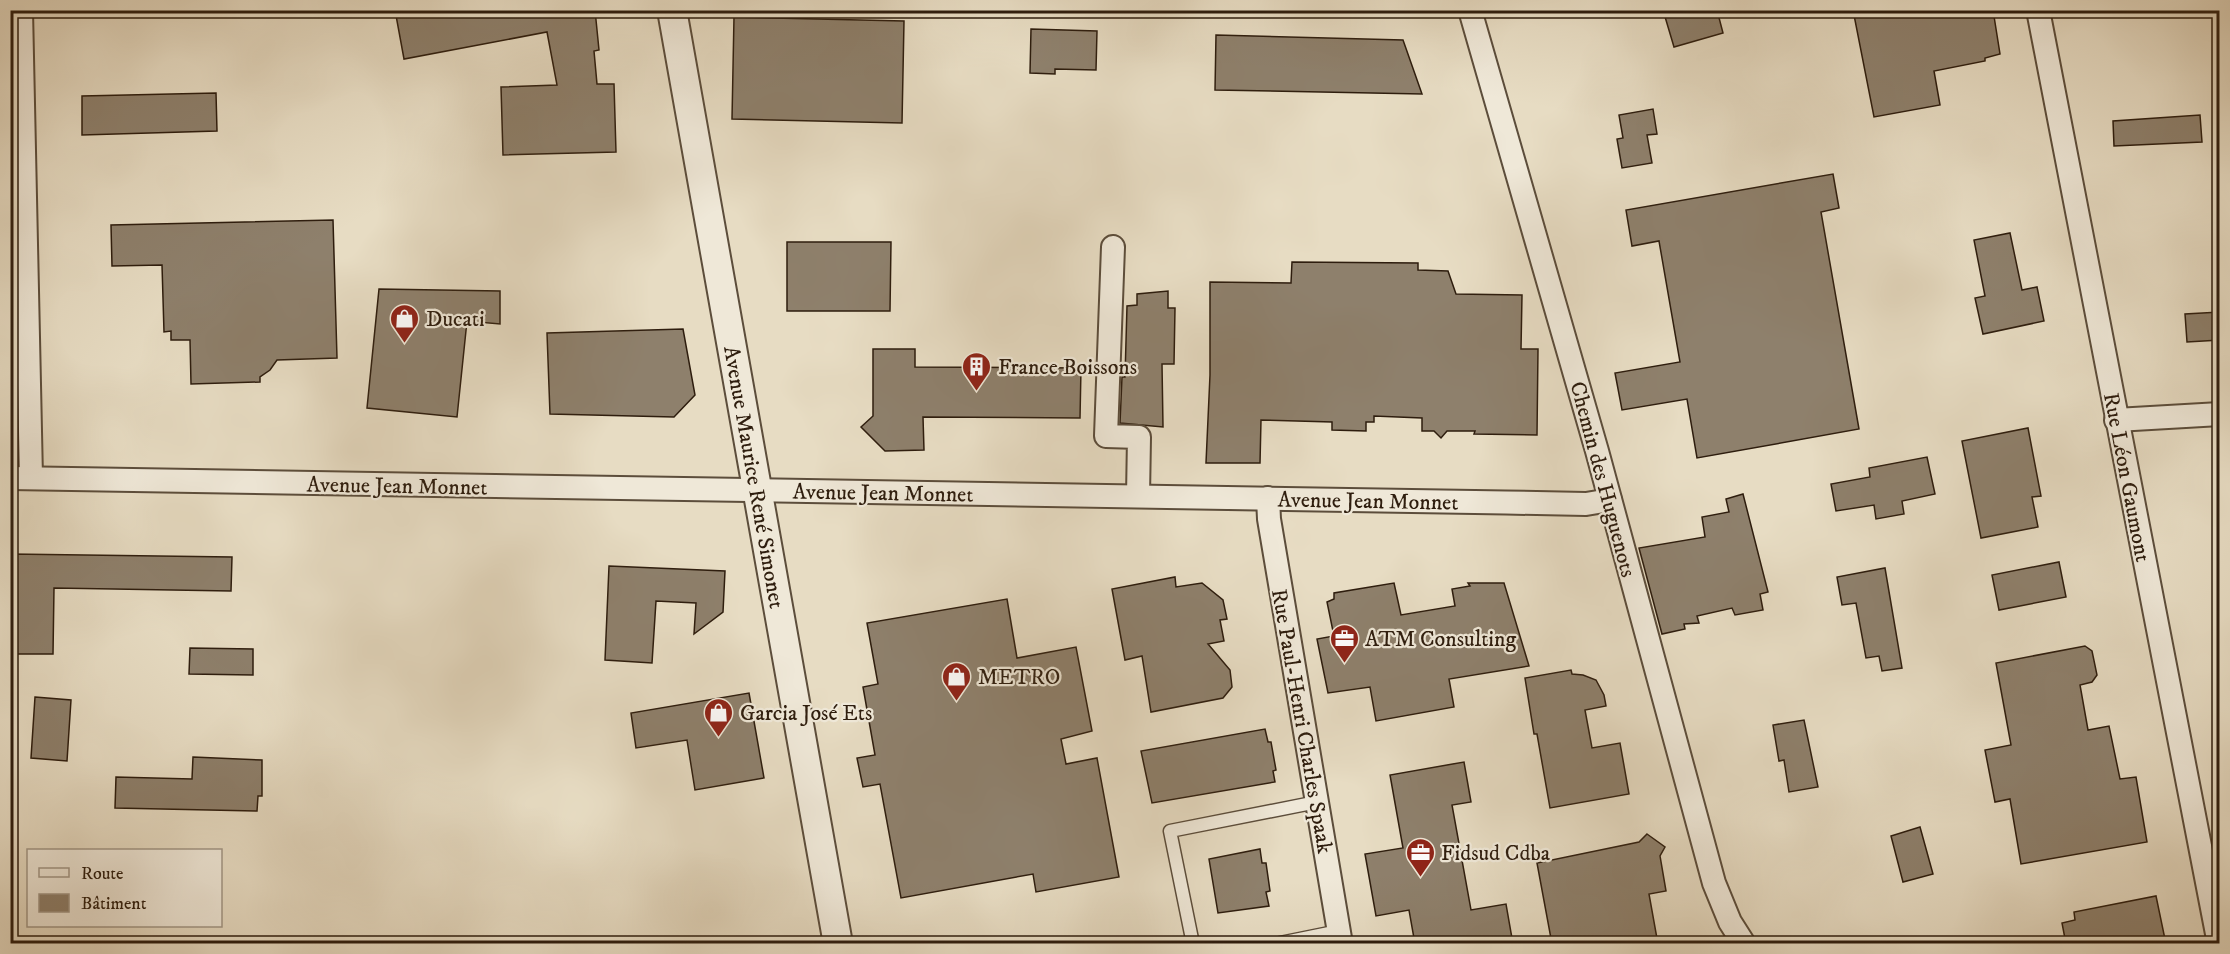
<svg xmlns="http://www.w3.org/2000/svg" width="2230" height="954" font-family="'IM FELL DW Pica',serif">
<rect width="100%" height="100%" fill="#e7dcc3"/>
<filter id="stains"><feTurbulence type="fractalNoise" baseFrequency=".00333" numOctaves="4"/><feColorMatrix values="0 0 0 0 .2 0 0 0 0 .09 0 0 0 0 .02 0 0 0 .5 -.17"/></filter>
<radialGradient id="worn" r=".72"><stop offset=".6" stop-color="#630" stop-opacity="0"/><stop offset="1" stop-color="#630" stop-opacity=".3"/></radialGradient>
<g fill="#8e806c" stroke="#2e1d0e" stroke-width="1.5">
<polygon points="395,10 595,10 599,50 594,51 597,84 614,84 616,152 503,155 501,87 557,85 547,32 404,59"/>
<polygon points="1663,10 1717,10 1723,33 1674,47"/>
<polygon points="1853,10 1993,10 2000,54 1985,58 1985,61 1934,71 1940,105 1874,117"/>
<polygon points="734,17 904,21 902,123 732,119"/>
<polygon points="1031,29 1097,31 1096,70 1055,69 1055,74 1030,73"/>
<polygon points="1216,35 1403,40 1422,94 1215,90"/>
<polygon points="216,93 217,131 82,135 82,96"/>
<polygon points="1653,109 1657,134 1647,135 1652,163 1622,168 1617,139 1623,138 1619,115"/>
<polygon points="2200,115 2202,142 2114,146 2113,121"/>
<polygon points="1833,174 1839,208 1821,212 1859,429 1697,458 1687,399 1622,410 1615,373 1680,362 1659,241 1632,246 1626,210"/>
<polygon points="333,220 337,358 277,360 270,370 260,377 260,382 191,384 190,340 171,340 171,331 164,332 162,265 112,266 111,225"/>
<polygon points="2010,233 2022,290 2037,287 2044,321 1983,334 1975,298 1985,296 1974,240"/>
<polygon points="787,242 891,242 890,311 787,311"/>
<polygon points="1292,262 1418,263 1418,270 1448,271 1456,294 1522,295 1521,349 1538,349 1537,435 1474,434 1475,431 1447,431 1441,438 1434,431 1422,431 1422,418 1374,416 1374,422 1366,422 1366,431 1332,430 1332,422 1261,420 1260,463 1206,463 1210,375 1210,282 1291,283"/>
<polygon points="379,289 500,291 500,324 467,321 457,417 367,408"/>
<polygon points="1168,291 1168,308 1175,308 1174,364 1162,364 1163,427 1120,423 1122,377 1125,377 1127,306 1137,305 1137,294"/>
<polygon points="2220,312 2220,340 2187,342 2185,314"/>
<polygon points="683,329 695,395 674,417 550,414 547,333"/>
<polygon points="873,349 915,349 915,367 1081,368 1080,418 923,417 924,450 885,451 861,427 873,416"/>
<polygon points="2028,428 2041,496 2032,497 2038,527 1981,538 1962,441"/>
<polygon points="1927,457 1935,494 1902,501 1904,514 1876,519 1874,505 1836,511 1831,484 1870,477 1869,468"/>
<polygon points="1743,494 1768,592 1760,594 1763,610 1735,615 1732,608 1697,616 1699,623 1684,624 1685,629 1662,634 1639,548 1705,537 1702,517 1729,512 1726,499"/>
<polygon points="10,554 232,557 231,591 54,588 53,654 10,654"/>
<polygon points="2059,562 2066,597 1999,610 1992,575"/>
<polygon points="609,566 725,571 723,612 694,634 696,603 656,601 652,663 605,660"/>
<polygon points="1885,568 1902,668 1882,671 1879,656 1866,658 1856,603 1842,605 1837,577"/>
<polygon points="1175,577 1176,587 1202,583 1223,600 1227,619 1220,620 1224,641 1208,644 1230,670 1232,687 1223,698 1151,712 1142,656 1125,660 1112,589"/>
<polygon points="1394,583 1401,615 1455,606 1452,589 1470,586 1468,583 1504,583 1529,666 1449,679 1454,707 1376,721 1370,687 1328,693 1317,639 1334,636 1327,602 1334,599 1334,593"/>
<polygon points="1007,599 1017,658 1076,647 1092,731 1061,739 1066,764 1097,758 1119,877 1036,892 1033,874 901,898 880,784 863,787 857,758 875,755 863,687 878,684 867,623"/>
<polygon points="2085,646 2092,651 2097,675 2092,682 2080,685 2088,730 2109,726 2120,779 2136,777 2147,842 2021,864 2010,799 1995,802 1985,750 2011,745 1996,663"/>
<polygon points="190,648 253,649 253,675 189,674"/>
<polygon points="1571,670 1572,674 1583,675 1596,680 1604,695 1606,706 1585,710 1592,748 1620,743 1629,794 1550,808 1537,734 1534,734 1525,678"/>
<polygon points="749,693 764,778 695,790 687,740 636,748 631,713"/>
<polygon points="35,697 71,700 67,761 31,758"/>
<polygon points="1804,720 1818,787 1789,792 1784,760 1779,761 1773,725"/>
<polygon points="1265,729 1268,742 1271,742 1276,770 1273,771 1275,782 1152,803 1141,751"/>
<polygon points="193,757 262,760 262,796 258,796 257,811 115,808 116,777 192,779"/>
<polygon points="1464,762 1471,802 1452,805 1471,910 1506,904 1513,944 1415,944 1409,910 1376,916 1365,854 1403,848 1390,775"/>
<polygon points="1920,827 1933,874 1903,882 1891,836"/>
<polygon points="1647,834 1665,847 1660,856 1666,891 1649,894 1658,944 1552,944 1537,863 1639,842"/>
<polygon points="1260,849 1262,863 1266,863 1270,891 1266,892 1269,906 1218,913 1209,859"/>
<polygon points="2156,896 2166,944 2066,944 2062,923 2075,920 2074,912"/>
</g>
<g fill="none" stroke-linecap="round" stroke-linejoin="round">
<defs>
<g id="service">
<polyline points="1193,944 1170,831 1317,802"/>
<polyline points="1275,944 1339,931"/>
</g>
<g id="minor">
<polyline points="21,10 31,478"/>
<polyline points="1470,10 1597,451 1714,883 1730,922 1744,944"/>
<polyline points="2038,10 2219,944"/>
<polyline points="1113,247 1106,436 1139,437 1138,496"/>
<polyline points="2116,420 2220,414"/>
<path d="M10,478C536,487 1061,494 1586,504L1610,500"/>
<polyline points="1268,498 1269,519 1341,944"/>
</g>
<polyline id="tertiary" points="672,10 838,944"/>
</defs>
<use href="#service" stroke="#5c4d3b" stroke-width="15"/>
<use href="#minor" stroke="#5c4d3b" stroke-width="26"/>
<use href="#tertiary" stroke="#5c4d3b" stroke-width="32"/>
<use href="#service" stroke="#efe8d8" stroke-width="12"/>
<use href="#minor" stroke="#efe8d8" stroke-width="22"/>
<use href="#tertiary" stroke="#efe8d8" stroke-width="28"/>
</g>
<defs>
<symbol id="shop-pin" viewBox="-11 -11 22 30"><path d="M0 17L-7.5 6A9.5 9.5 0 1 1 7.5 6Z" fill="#8f2418" stroke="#efe8d8"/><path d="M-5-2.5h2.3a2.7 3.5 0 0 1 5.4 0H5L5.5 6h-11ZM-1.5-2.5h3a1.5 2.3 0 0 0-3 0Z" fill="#fff"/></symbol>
<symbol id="building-pin" viewBox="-11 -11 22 30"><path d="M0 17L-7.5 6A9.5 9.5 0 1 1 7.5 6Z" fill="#8f2418" stroke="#efe8d8"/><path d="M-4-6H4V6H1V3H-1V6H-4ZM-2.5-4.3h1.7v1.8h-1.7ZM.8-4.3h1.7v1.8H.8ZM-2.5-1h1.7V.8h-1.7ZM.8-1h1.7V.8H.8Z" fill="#fff"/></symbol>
<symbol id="office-pin" viewBox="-11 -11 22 30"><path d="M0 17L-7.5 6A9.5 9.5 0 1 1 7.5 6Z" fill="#8f2418" stroke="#efe8d8"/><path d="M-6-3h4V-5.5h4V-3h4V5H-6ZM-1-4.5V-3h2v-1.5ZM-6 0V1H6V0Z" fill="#fff"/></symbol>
</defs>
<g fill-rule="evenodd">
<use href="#shop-pin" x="388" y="302" width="33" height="45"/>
<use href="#building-pin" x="960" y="350" width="33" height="45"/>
<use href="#office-pin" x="1328" y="622" width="33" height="45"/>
<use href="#shop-pin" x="940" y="660" width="33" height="45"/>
<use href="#shop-pin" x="702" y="696" width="33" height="45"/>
<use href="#office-pin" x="1404" y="836" width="33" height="45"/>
</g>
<g text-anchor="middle" stroke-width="4.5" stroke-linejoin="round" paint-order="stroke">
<g font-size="22" fill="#2e1d0e" stroke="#efe8d8" text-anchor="start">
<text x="426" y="326">Ducati</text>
<text x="998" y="374">France Boissons</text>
<text x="1365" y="646">ATM Consulting</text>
<text x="978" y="684">METRO</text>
<text x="740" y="720">Garcia José Ets</text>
<text x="1441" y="860">Fidsud Cdba</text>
</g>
<g font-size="22" fill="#2e1d0e" stroke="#efe8d8">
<text transform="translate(755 477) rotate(80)" y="8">Avenue Maurice René Simonet</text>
<text transform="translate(2128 477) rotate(79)" y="8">Rue Léon Gaumont</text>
<text transform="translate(1604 479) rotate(75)" y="8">Chemin des Huguenots</text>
<text transform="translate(397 485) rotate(1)" y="8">Avenue Jean Monnet</text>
<text transform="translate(883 492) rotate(1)" y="8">Avenue Jean Monnet</text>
<text transform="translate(1368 500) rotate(1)" y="8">Avenue Jean Monnet</text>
<text transform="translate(1303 721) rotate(80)" y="8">Rue Paul-Henri Charles Spaak</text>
</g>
</g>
<rect width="2230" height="954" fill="none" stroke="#e7dcc3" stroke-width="36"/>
<rect x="12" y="12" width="2206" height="930" fill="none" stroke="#2e1d0e" stroke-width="3"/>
<rect x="18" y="18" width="2194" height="918" fill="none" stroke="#2e1d0e" stroke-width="1.5"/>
<rect x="27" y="849" width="195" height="78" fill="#efe8d8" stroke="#a29787" stroke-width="1.5"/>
<rect x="39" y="868" width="30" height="9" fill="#efe8d8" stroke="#a29787" stroke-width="1.5"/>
<text x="81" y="879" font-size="18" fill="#2e1d0e">Route</text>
<rect x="39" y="894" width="30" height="18" fill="#8e806c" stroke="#a29787" stroke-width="1.5"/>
<text x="81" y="909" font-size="18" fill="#2e1d0e">Bâtiment</text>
<rect width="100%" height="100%" filter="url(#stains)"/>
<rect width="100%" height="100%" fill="url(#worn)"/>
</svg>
